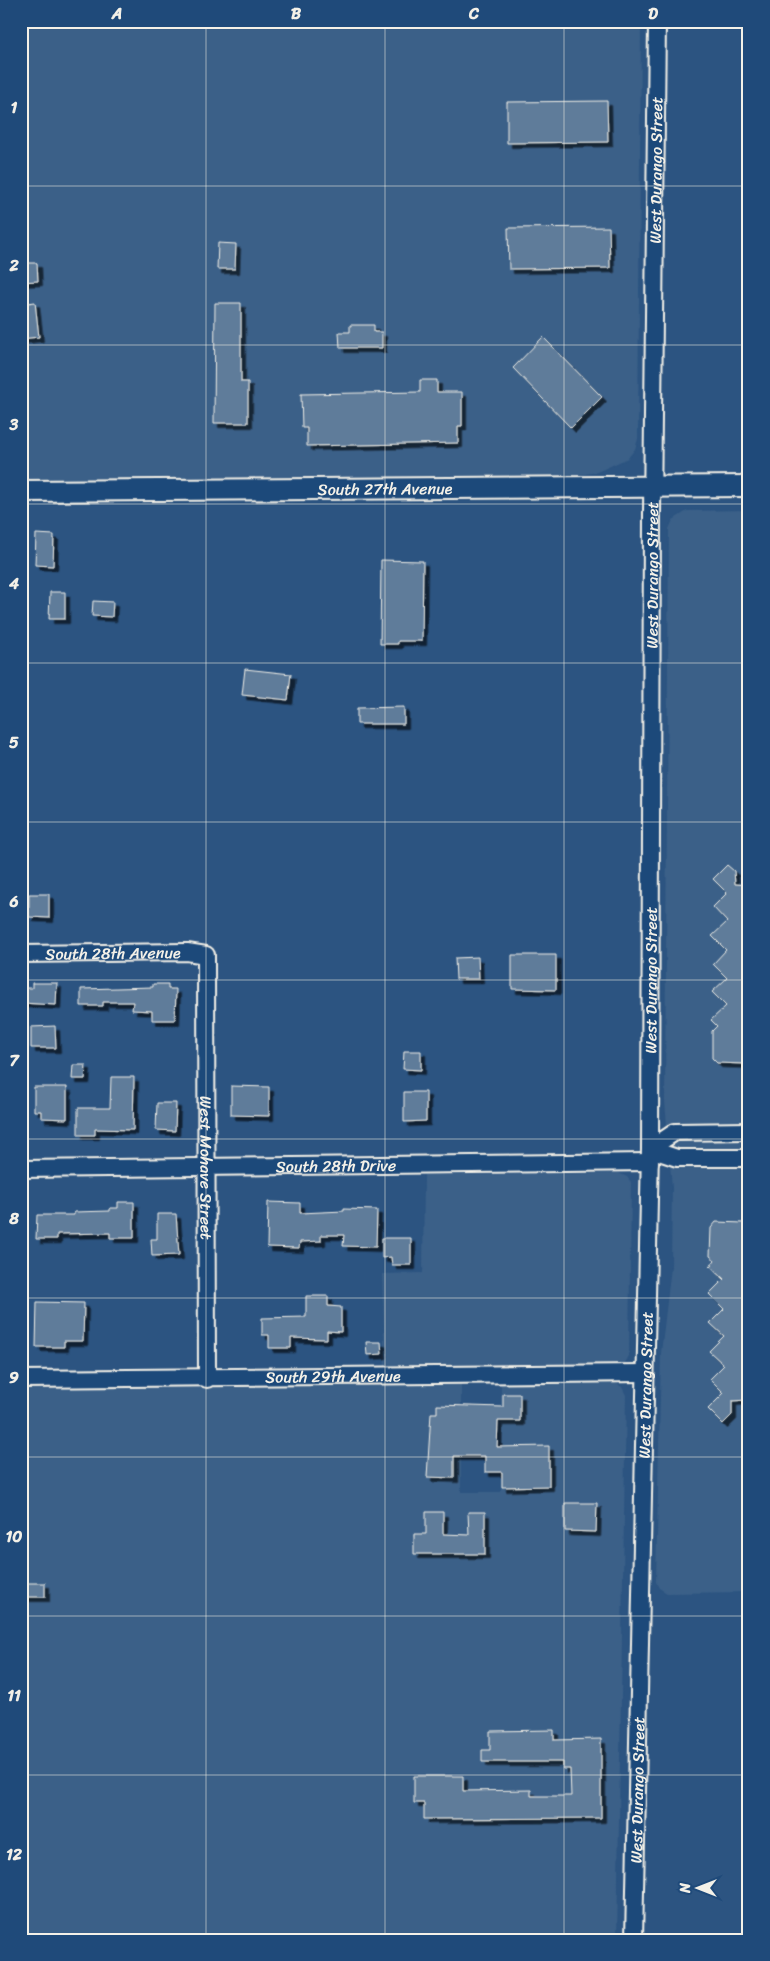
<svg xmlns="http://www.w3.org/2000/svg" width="770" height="1961" font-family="Sriracha,sans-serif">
<defs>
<filter id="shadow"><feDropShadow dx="4.5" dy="4.5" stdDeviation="0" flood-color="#0009"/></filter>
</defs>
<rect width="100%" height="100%" fill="#2c5481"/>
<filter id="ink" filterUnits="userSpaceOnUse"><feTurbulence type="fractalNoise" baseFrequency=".02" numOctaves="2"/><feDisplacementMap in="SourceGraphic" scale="10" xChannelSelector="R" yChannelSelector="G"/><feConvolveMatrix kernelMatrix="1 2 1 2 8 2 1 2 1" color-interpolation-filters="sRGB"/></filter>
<g filter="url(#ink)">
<g fill="#3b6088">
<polygon points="21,21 641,21 638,439 635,449 628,458 597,472 574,476 21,481"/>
<polygon points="749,510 749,1592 667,1593 659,1588 656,1582 661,1353 671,1267 672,1188 665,1101 669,529 673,520 687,511"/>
<polygon points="619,1173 627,1177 631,1182 629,1356 625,1363 617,1367 385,1368 382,1274 423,1273 424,1175"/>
<polygon points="614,1382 622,1387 626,1395 617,1940 21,1940 21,1384 461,1383 461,1492 501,1492 501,1383"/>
</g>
<g fill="#5e7b9a" stroke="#f4f1e8" filter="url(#shadow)">
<polygon points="607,101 608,142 507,143 507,102"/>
<polygon points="609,227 610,268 509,269 508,228"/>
<polygon points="218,243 236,244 235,269 217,269"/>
<polygon points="21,263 37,263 38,281 21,282"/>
<polygon points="35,302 39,337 21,339 21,304"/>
<polygon points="215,303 241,303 241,382 248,382 248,423 214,423"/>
<polygon points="350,325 374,325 374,332 382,332 382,348 340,348 339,332 350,332"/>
<polygon points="543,337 602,397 571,428 513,368"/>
<polygon points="420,380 437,380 437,392 462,392 462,426 458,426 458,443 307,446 307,428 302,428 301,394 420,392"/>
<polygon points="36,534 54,535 53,566 35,565"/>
<polygon points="381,560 423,561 422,641 398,641 398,644 380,644"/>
<polygon points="50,592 65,592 65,619 49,619"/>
<polygon points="93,601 113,602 112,617 92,616"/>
<polygon points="245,669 291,674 288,700 242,695"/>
<polygon points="404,707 404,724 357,724 357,708"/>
<polygon points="727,865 734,871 735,884 749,885 749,1059 745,1064 717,1063 712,1058 712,1031 717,1026 711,1020 726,1006 712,992 727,978 713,964 726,950 712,936 727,922 713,907 727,893 713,879"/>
<polygon points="29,894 49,894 49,918 29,917"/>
<polygon points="512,955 556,955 556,990 512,989"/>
<polygon points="478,957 479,979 456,979 455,958"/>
<polygon points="32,983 57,983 56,1005 21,1003 21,988 32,988"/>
<polygon points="153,984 168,984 168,989 176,989 175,1020 152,1020 152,1011 132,1010 133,1002 103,1002 103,1006 81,1006 81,989 153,987"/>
<polygon points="55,1026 56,1048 31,1048 31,1027"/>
<polygon points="404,1051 421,1051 421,1070 403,1069"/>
<polygon points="73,1065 86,1065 85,1079 72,1079"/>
<polygon points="111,1077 134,1077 133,1130 95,1129 95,1135 78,1135 78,1108 110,1108"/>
<polygon points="231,1086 269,1087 269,1116 231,1115"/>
<polygon points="34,1087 67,1087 67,1119 41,1118 41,1111 34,1111"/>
<polygon points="404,1092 426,1092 426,1121 404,1122"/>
<polygon points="157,1103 176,1103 175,1131 156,1130"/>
<polygon points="118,1202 134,1202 134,1238 110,1238 110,1233 57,1234 57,1239 36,1239 37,1215 74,1215 74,1212 110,1211 110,1208 118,1208"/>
<polygon points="268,1202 300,1203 300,1213 344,1211 344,1209 377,1210 376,1247 343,1246 344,1235 321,1235 321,1241 300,1242 299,1248 267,1247"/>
<polygon points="157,1214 176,1214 179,1255 152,1256 151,1239 157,1239"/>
<polygon points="716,1222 743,1223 749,1229 749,1394 747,1394 747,1400 732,1401 732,1415 723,1424 708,1409 724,1393 710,1379 724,1365 709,1351 724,1336 710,1323 724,1309 709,1294 724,1279 710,1266 715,1260 710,1256 711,1228"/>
<polygon points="382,1238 411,1238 411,1265 392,1265 391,1257 382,1258"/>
<polygon points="306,1296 328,1296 328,1306 341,1307 341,1332 327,1331 327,1339 291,1338 291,1348 269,1348 269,1335 262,1335 262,1318 306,1317"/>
<polygon points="37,1302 84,1303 83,1341 64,1341 64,1347 36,1347"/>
<polygon points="366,1342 381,1342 382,1354 367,1355"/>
<polygon points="503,1394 520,1394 520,1421 498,1421 497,1447 549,1446 549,1486 502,1487 502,1472 485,1472 485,1456 454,1456 454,1478 427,1477 431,1413 437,1413 437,1405 503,1407"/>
<polygon points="565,1503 597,1503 596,1532 565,1531"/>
<polygon points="426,1512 443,1512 443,1534 469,1535 468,1512 485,1512 485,1554 414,1554 414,1534 426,1534"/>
<rect x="21" y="1583" width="24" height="14"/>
<polygon points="554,1730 554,1740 601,1739 601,1818 424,1819 424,1803 414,1803 414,1776 463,1776 463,1791 531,1790 531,1796 571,1796 570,1769 563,1769 563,1762 482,1762 482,1750 490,1750 490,1731"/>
</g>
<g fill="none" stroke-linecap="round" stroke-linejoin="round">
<defs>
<g id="minor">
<path id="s1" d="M21,954L187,952L206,955L207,1379"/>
<polyline points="650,1149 675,1132 749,1131"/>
<polyline points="650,1149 677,1158 749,1158"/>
<path id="s2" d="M21,1169L650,1162"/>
<path id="s3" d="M21,1379L645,1373"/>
<path id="s4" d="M634,1940L650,1149L652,514L657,21"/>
</g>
<g id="major">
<path id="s5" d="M21,491L749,486"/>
</g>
</defs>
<use href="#minor" stroke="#f4f1e8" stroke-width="20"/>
<use href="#major" stroke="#f4f1e8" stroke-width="24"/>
<use href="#minor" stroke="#1f4a7a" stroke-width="16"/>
<use href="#major" stroke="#1f4a7a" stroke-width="20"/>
</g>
</g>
<path fill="none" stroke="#f4f1e8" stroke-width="1" stroke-opacity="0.55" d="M206,21V1940M385,21V1940M564,21V1940M21,186H749M21,345H749M21,504H749M21,663H749M21,822H749M21,980H749M21,1139H749M21,1298H749M21,1457H749M21,1616H749M21,1775H749"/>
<g text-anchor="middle" stroke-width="4" stroke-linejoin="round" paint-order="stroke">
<g font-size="16" fill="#f4f1e8" stroke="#1f4a7a">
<text dy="6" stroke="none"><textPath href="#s4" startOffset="1770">West Durango Street</textPath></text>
<text dy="6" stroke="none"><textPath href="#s5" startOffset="364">South 27th Avenue</textPath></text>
<text dy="6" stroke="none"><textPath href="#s4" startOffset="1365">West Durango Street</textPath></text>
<text dy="6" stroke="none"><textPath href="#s1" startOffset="92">South 28th Avenue</textPath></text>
<text dy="6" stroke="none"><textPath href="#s4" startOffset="960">West Durango Street</textPath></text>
<text dy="6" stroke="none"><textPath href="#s2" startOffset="315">South 28th Drive</textPath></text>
<text dy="6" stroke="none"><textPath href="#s1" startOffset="398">West Mohave Street</textPath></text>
<text dy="6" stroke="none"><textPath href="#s3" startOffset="312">South 29th Avenue</textPath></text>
<text dy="6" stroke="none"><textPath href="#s4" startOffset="555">West Durango Street</textPath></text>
<text dy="6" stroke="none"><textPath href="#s4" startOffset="150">West Durango Street</textPath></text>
</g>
</g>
<rect width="770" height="1961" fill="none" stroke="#1f4a7a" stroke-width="55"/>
<g transform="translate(698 1888) rotate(270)" stroke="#1f4a7a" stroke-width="4" paint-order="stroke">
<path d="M0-4L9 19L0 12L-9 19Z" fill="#f4f1e8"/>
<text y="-8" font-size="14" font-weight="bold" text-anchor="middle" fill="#f4f1e8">N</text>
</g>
<rect x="28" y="28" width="714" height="1906" fill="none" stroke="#f4f1e8" stroke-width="2"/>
<g font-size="16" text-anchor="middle" font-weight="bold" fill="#f4f1e8">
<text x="117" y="19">A</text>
<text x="296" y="19">B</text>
<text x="474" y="19">C</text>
<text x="653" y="19">D</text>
<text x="14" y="113">1</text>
<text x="14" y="271">2</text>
<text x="14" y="430">3</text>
<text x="14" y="589">4</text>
<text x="14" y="748">5</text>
<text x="14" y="907">6</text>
<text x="14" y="1066">7</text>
<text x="14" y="1224">8</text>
<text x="14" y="1383">9</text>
<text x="14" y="1542">10</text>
<text x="14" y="1701">11</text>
<text x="14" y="1860">12</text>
</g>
</svg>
